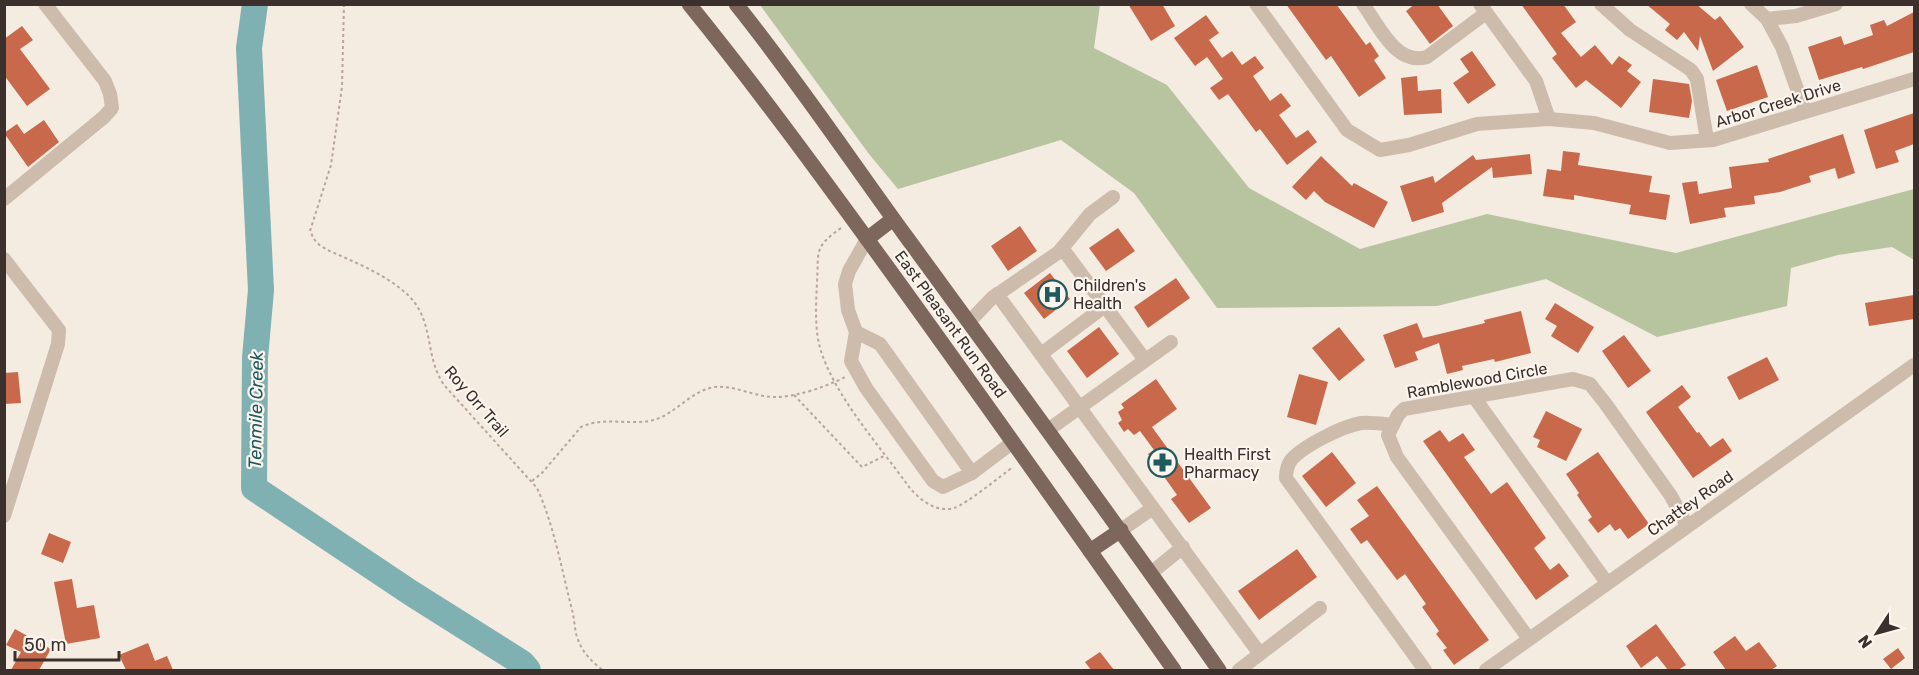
<svg xmlns="http://www.w3.org/2000/svg" width="1919" height="675" font-family="Rubik,sans-serif">
<rect width="100%" height="100%" fill="#f4ebe1"/>
<polygon fill="#b8c4a0" points="760,5 1100,5 1094,48 1167,85 1249,188 1360,249 1487,214 1676,253 1914,189 1914,260 1892,247 1838,255 1791,268 1787,306 1657,337 1546,279 1437,306 1217,308 1134,193 1061,140 898,189 869,154"/>
<g fill="none" stroke-linecap="round" stroke-linejoin="round">
<polyline stroke="#7fb0b2" stroke-width="26" points="255,4 249,48 261,290 255,358 254,488 411,593 522,663 528,670"/>
</g>
<g fill="#c8694b">
<polygon points="1128,4 1162,4 1175,26 1151,41"/>
<polygon points="1286,4 1336,4 1366,45 1370,42 1379,56 1374,60 1386,78 1359,97 1331,56 1326,60"/>
<polygon points="1415,4 1437,4 1453,26 1430,44 1406,11"/>
<polygon points="1521,4 1563,4 1576,22 1561,33 1581,57 1595,45 1612,65 1619,56 1632,65 1627,71 1641,82 1621,108 1586,80 1576,88 1552,58 1557,54"/>
<polygon points="1646,4 1696,4 1715,20 1720,16 1744,47 1713,71 1700,36 1698,51 1684,32 1677,40 1665,30 1670,24"/>
<polygon points="1914,12 1914,52 1863,69 1862,67 1819,80 1808,47 1841,36 1844,45 1873,35 1870,25 1884,20 1887,26"/>
<polygon points="1206,15 1219,33 1209,40 1222,58 1232,51 1242,65 1255,56 1264,68 1253,76 1270,101 1281,93 1291,106 1279,115 1296,138 1308,130 1317,142 1287,165 1260,129 1256,132 1228,94 1219,100 1210,88 1223,79 1207,57 1195,66 1174,38"/>
<polygon points="22,26 33,40 20,49 50,89 27,106 4,75 4,39"/>
<polygon points="1472,51 1496,85 1468,104 1453,83 1469,72 1460,59"/>
<polygon points="1757,65 1768,97 1727,111 1716,80"/>
<polygon points="1417,76 1418,91 1441,89 1442,113 1404,115 1401,78"/>
<polygon points="1653,79 1689,84 1692,101 1689,118 1649,112"/>
<polygon points="1914,113 1914,144 1895,151 1899,162 1876,169 1864,130"/>
<polygon points="44,120 59,142 28,167 4,133 17,124 24,134"/>
<polygon points="1843,134 1855,173 1838,179 1835,168 1809,176 1811,182 1780,192 1754,196 1755,204 1724,208 1726,217 1690,224 1682,183 1697,181 1699,194 1732,188 1729,167 1769,162 1768,159"/>
<polygon points="1563,151 1580,153 1578,165 1652,176 1649,192 1670,195 1666,220 1629,214 1631,205 1574,195 1574,200 1543,196 1547,169 1561,171"/>
<polygon points="1530,154 1532,174 1493,178 1492,167 1442,203 1444,212 1412,222 1400,186 1433,176 1435,183 1473,155 1476,160"/>
<polygon points="1321,156 1352,186 1354,183 1388,202 1374,228 1325,202 1314,191 1306,200 1292,187"/>
<polygon points="1020,226 1037,251 1008,271 991,246"/>
<polygon points="1118,228 1135,251 1106,271 1089,248"/>
<polygon points="1050,273 1070,299 1044,319 1024,293"/>
<polygon points="1176,278 1190,298 1148,328 1134,307"/>
<polygon points="1914,295 1914,319 1869,326 1865,303"/>
<polygon points="1555,303 1594,327 1578,353 1551,336 1557,326 1545,319"/>
<polygon points="1521,311 1531,353 1495,362 1494,359 1462,366 1463,370 1447,374 1439,343 1415,352 1418,360 1395,368 1383,335 1417,323 1423,338 1485,323 1484,320"/>
<polygon points="1099,327 1119,354 1087,378 1067,351"/>
<polygon points="1339,327 1365,360 1339,381 1312,348"/>
<polygon points="1624,335 1651,371 1628,388 1602,351"/>
<polygon points="1767,357 1779,380 1739,400 1727,377"/>
<polygon points="18,372 21,403 4,404 4,373"/>
<polygon points="1299,374 1328,382 1316,425 1287,417"/>
<polygon points="1156,379 1177,409 1152,427 1211,508 1189,523 1171,499 1177,495 1148,454 1154,450 1140,431 1134,435 1128,429 1124,432 1118,423 1122,420 1118,412 1124,408 1121,404"/>
<polygon points="1682,385 1691,397 1678,407 1697,433 1699,432 1710,447 1723,438 1732,451 1693,478 1646,412"/>
<polygon points="1546,411 1582,429 1566,461 1537,447 1540,440 1533,437"/>
<polygon points="1440,430 1449,442 1463,433 1475,450 1464,457 1491,494 1507,482 1546,538 1534,548 1550,570 1559,563 1569,576 1536,600 1423,441"/>
<polygon points="1332,452 1356,483 1326,507 1302,476"/>
<polygon points="1598,452 1649,524 1628,539 1620,528 1615,531 1610,524 1598,533 1588,520 1592,517 1577,495 1579,493 1566,474"/>
<polygon points="1377,486 1489,640 1454,665 1443,650 1447,648 1436,634 1439,631 1422,607 1426,604 1405,574 1397,580 1367,540 1361,544 1350,529 1369,516 1357,500"/>
<polygon points="49,533 71,542 63,563 41,554"/>
<polygon points="1297,549 1317,577 1259,620 1238,591"/>
<polygon points="72,579 77,608 94,605 100,638 66,644 54,582"/>
<polygon points="1656,624 1686,665 1678,670 1668,670 1657,656 1641,668 1626,646"/>
<polygon points="15,629 51,649 39,670 11,670 21,652 6,645"/>
<polygon points="1735,636 1746,651 1759,642 1777,666 1771,670 1726,670 1713,652"/>
<polygon points="148,643 155,661 167,656 173,670 126,670 119,655"/>
<polygon points="1898,648 1905,658 1891,669 1883,659"/>
<polygon points="1100,652 1114,670 1091,670 1085,662"/>
</g>
<g fill="none" stroke-linecap="round" stroke-linejoin="round">
<g stroke="#b9a596" stroke-width="2" stroke-dasharray="3 3" stroke-linecap="butt">
<path d="M344,4L342,87L331,165L310,231C313,237 315,242 321,246C330,252 340,255 350,260C370,269 394,281 409,296C435,323 424,355 444,385L537,488C554,525 562,571 572,610C575,620 574,632 579,642C583,653 594,664 603,670"/>
<path d="M841,228C813,248 819,251 817,283C816,301 815,320 818,339C827,388 880,446 909,487C920,500 936,513 954,508C965,505 1002,475 1013,467"/>
<polyline points="794,395 862,467 886,455"/>
<path d="M532,481L542,473L581,427C605,416 629,426 654,420C675,414 692,390 715,387C735,385 755,397 774,397C794,398 828,386 845,377"/>
</g>
<g stroke="#cdbbac" stroke-width="14">
<polyline points="1256,4 1347,130 1380,150 1409,145 1477,124 1549,119 1594,123 1670,143 1713,140 1914,79"/>
<path d="M1363,4C1379,26 1396,66 1427,57L1486,13"/>
<polyline points="1480,4 1536,81 1549,119"/>
<polyline points="1601,4 1630,30 1691,70 1697,79 1707,140"/>
<polyline points="1751,4 1767,19 1782,47 1805,111"/>
<polyline points="1767,19 1796,16 1836,4"/>
<polyline points="4,199 104,117 112,108 110,94 105,81 45,4"/>
<polyline points="867,239 849,271 845,284 848,310 856,332 851,361 866,388 933,481 943,487 972,473 1013,442"/>
<polyline points="1062,248 1145,360"/>
<polyline points="4,259 59,330 58,344 4,516"/>
<polyline points="997,294 1153,508"/>
<polyline points="969,322 992,298 1059,252 1090,214 1113,197"/>
<polyline points="856,332 880,344 972,473"/>
<polyline points="1041,354 1105,306"/>
<polyline points="1474,397 1607,583"/>
<path d="M1393,425C1383,424 1371,422 1361,423C1343,426 1303,446 1291,460C1287,466 1286,471 1286,478L1425,670"/>
<polyline points="1048,430 1171,342"/>
<polyline points="1121,530 1153,508 1260,654 1239,670"/>
<polyline points="1151,573 1183,547"/>
<polyline points="1529,639 1397,457 1388,435 1398,415 1404,409 1573,379 1590,384 1605,403 1671,496 1687,526"/>
<polyline points="1260,654 1320,608"/>
<polyline points="1486,670 1914,365"/>
</g>
<g stroke="#7d675c" stroke-width="15">
<path d="M689,4C758,89 822,177 886,265C983,399 1079,535 1174,670"/>
<path d="M736,4C796,79 849,158 905,235C1011,380 1117,524 1219,670"/>
<polyline points="867,239 893,219"/>
<polyline points="1090,551 1121,530"/>
</g>
</g>
<defs>
<symbol id="hospital-ring" viewBox="-11 -11 22 22"><circle r="9.5" fill="#fbf5ee" stroke="#1f5a5e" stroke-width="1.5"/><path d="M-5-5h3v3.5h4V-5h3V5h-3V1.5h-4V5h-3Z" fill="#1f5a5e"/></symbol>
<symbol id="pharmacy-ring" viewBox="-11 -11 22 22"><circle r="9.5" fill="#fbf5ee" stroke="#1f5a5e" stroke-width="1.5"/><path d="M-2-6h4v4h4v4h-4v4h-4v-4h-4v-4h4Z" fill="#1f5a5e"/></symbol>
</defs>
<g fill-rule="evenodd">
<use href="#hospital-ring" x="1036" y="278" width="33" height="33"/>
<use href="#pharmacy-ring" x="1146" y="446" width="33" height="33"/>
</g>
<g text-anchor="middle" stroke-width="4.5" stroke-linejoin="round" paint-order="stroke">
<g font-size="16" fill="#3b302b" stroke="#fbf5ee">
<text transform="translate(1778 103) rotate(-17)" y="6">Arbor Creek Drive</text>
<text transform="translate(951 324) rotate(54)" y="6">East Pleasant Run Road</text>
<text transform="translate(1477 380) rotate(-10)" y="6">Ramblewood Circle</text>
<text transform="translate(477 401) rotate(49)" y="6">Roy Orr Trail</text>
<text transform="translate(1690 503) rotate(-35)" y="6">Chattey Road</text>
</g>
<g font-size="16" fill="#3b302b" stroke="#fbf5ee" text-anchor="start">
<text x="1073" y="291">Children's<tspan x="1073" dy="18">Health</tspan></text>
<text x="1184" y="460">Health First<tspan x="1184" dy="18">Pharmacy</tspan></text>
</g>
<g font-size="18" font-style="italic" fill="#1f5a5e" stroke="#fbf5ee">
<text transform="translate(256 410) rotate(-89)" y="6">Tenmile Creek</text>
</g>
</g>
<rect width="1919" height="675" fill="none" stroke="#3b302b" stroke-width="12"/>
<g transform="translate(1877 633) rotate(234)" stroke="#fbf5ee" stroke-width="4.5" paint-order="stroke">
<path d="M0-4.5L10 22L0 15L-10 22Z" fill="#3b302b"/>
<text y="-9" font-size="16" font-weight="bold" text-anchor="middle" fill="#3b302b">N</text>
</g>
<path d="M15 651v9h104v-9" fill="none" stroke="#3b302b" stroke-width="3"/>
<text x="24" y="651" font-size="18" fill="#3b302b" stroke="#fbf5ee" stroke-width="4.5" paint-order="stroke">50 m</text>
</svg>
